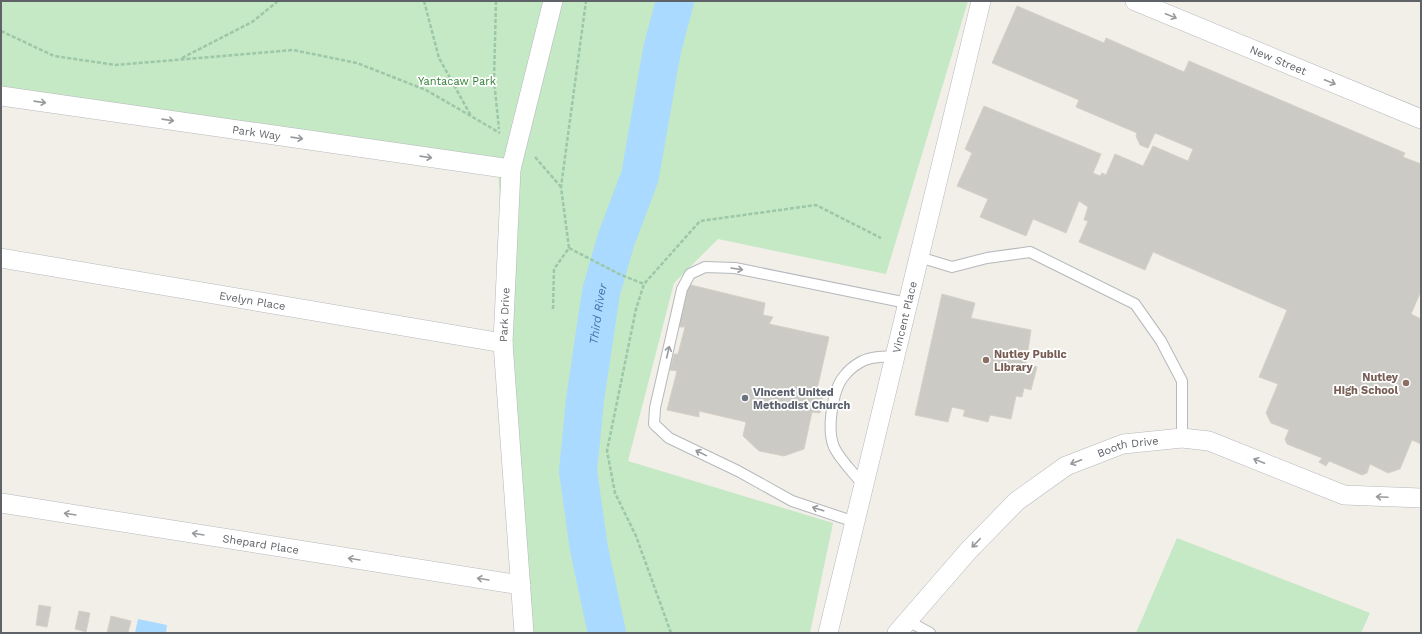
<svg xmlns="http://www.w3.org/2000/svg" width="1422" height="634" font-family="'Work Sans',sans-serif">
<rect width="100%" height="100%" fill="#f1efe8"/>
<g fill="#c5e8c5">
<polygon points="1,1 968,1 886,274 718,239 674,283 628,461 833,523 810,633 523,633 498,167 1,96"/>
<polygon points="1177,538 1370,613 1361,633 1136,633"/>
</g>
<polygon fill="#aadaff" points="138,619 167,625 166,633 135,633"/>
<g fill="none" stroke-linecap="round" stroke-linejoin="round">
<path stroke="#aadaff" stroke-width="38" id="s1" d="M607,633L589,549L578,471L585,400L601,292L616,240L640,176L662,50L675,1"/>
</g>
<g fill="#cccac5" stroke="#d6d1c6">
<polygon points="1017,6 1104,43 1106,38 1184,72 1189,61 1405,153 1403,157 1421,164 1421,291 1411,314 1421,319 1421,444 1412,440 1400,469 1388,473 1370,464 1367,473 1362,475 1329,461 1326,466 1319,462 1322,458 1287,444 1285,439 1289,430 1271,423 1266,413 1278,384 1259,377 1287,310 1153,252 1145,270 1079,242 1088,221 1084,220 1088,207 1079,201 1066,233 1033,219 1026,236 980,217 988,199 957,186 972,153 965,149 984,106 1101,154 1093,173 1100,176 1102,173 1106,175 1115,154 1143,166 1153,146 1188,161 1193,149 1155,133 1148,148 1140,145 1136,136 1137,133 1076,107 1079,100 992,63"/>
<polygon points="687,284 765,303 763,315 773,317 769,324 829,337 816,394 823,396 820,413 812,412 804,449 784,456 759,451 743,436 746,422 699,411 699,417 667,410 677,371 670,370 674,354 678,354 685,327 679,327"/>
<polygon points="942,294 975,303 971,318 1031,330 1026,364 1037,367 1031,390 1024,388 1022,397 1016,396 1011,419 990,415 988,422 963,416 965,410 952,407 948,422 915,415"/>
<polygon points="39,605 51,607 47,627 36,625"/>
<polygon points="79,611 90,613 86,632 75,629"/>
<polygon points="111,616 131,621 128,633 107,633"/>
</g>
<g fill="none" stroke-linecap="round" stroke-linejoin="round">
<defs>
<g id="lane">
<polyline points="919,257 952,267 987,258 1030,252 1135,304 1161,341 1182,381 1182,438"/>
<path d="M863,485C854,473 842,462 835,449C826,432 832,389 845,375C848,371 854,366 859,363C869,356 883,357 895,356"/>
<polyline points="855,522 792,501 738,471 669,438 654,424 655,408 682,289 690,274 705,267 735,268 907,303"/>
<polyline points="908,621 930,633"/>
</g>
<g id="street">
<path id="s2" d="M1135,1L1421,119"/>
<path id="s3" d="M1,96L511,169"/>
<path id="s4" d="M1,258L503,343"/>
<path id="s5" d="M1,503L521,585"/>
<path id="s6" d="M524,633L503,343L511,169L553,1"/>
<path id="s7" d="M828,633L981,1"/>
<path id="s8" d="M897,633L969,550L1017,501L1066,466L1123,444L1182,438L1209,441L1344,495L1421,498"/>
</g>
</defs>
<use href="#lane" stroke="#b5b8bc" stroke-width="12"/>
<use href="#street" stroke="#b5b8bc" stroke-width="20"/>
<g stroke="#9cc7a9" stroke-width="2.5" stroke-dasharray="4 2" stroke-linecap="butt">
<polyline points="424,1 439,58 471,116"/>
<polyline points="496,1 494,80 499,129"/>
<polyline points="1,31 54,56 116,65 293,50 357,63 426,90 500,133"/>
<polyline points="182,58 252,22 278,1"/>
<polyline points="535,157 561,187"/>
<polyline points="569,248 619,274 644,284"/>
<polyline points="553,309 554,269 569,248 561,187 586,1"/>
<polyline points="671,633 636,536 615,493 607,451 636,309 644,284 700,221 816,205 881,238"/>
</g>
<use href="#lane" stroke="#fff" stroke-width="10"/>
<use href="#street" stroke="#fff" stroke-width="19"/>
</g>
<defs><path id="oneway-shaft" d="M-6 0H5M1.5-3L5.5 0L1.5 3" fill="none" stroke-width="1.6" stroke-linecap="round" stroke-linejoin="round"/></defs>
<g stroke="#979a9d">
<use href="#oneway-shaft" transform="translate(1171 16) rotate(22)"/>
<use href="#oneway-shaft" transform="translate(1330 82) rotate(22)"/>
<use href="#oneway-shaft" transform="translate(40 102) rotate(8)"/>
<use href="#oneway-shaft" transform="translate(168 120) rotate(8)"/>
<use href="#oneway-shaft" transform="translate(297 138) rotate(8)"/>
<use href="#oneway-shaft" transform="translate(426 157) rotate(8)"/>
<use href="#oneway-shaft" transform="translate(737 269) rotate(9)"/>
<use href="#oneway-shaft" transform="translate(668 352) rotate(-77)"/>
<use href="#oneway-shaft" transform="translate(701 453) rotate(-154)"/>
<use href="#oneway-shaft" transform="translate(1259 461) rotate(-158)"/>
<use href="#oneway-shaft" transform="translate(1076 462) rotate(159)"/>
<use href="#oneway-shaft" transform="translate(1382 497) rotate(-177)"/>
<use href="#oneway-shaft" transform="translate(818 509) rotate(-162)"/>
<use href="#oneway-shaft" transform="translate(70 514) rotate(-171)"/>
<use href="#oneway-shaft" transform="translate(198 534) rotate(-171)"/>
<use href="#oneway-shaft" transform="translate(976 543) rotate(134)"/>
<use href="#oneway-shaft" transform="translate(354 559) rotate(-171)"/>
<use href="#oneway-shaft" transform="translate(483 579) rotate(-171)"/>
</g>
<g fill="#8d6e63" stroke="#fff" stroke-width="1.5">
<circle cx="986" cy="360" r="4"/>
<circle cx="1406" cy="383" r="4"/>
</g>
<circle fill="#6b7280" stroke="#fff" stroke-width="1.5" cx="745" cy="398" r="4"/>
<g text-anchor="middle" stroke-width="3.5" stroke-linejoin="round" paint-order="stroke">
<g font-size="11" fill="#5f6368" stroke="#fff">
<text dy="4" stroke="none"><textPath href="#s2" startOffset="155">New Street</textPath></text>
<text dy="4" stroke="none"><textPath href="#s3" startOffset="258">Park Way</textPath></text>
<text dy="4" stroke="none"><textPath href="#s4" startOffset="255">Evelyn Place</textPath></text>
<text dy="4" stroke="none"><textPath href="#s6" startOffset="319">Park Drive</textPath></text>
<text dy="4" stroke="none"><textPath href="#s7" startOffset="325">Vincent Place</textPath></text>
<text dy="4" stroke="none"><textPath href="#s8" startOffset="304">Booth Drive</textPath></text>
<text dy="4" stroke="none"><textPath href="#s5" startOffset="263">Shepard Place</textPath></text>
</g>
<g font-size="11" fill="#348238" stroke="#fff">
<text x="457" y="85">Yantacaw Park</text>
</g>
<g font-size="11" font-weight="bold" fill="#785e54" stroke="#fff" text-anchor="start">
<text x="994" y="358">Nutley Public<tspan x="994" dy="13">Library</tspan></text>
<text x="1398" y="381" text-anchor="end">Nutley<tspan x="1398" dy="13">High School</tspan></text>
</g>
<g font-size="11" font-weight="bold" fill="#5b616d" stroke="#fff" text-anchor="start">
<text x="753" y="396">Vincent United<tspan x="753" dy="13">Methodist Church</tspan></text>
</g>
<g font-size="12" font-style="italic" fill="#4174aa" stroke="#fff">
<text dy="4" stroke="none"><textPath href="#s1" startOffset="323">Third River</textPath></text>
</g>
</g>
<rect width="1422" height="634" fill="none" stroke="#5f6368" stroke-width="4"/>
</svg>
